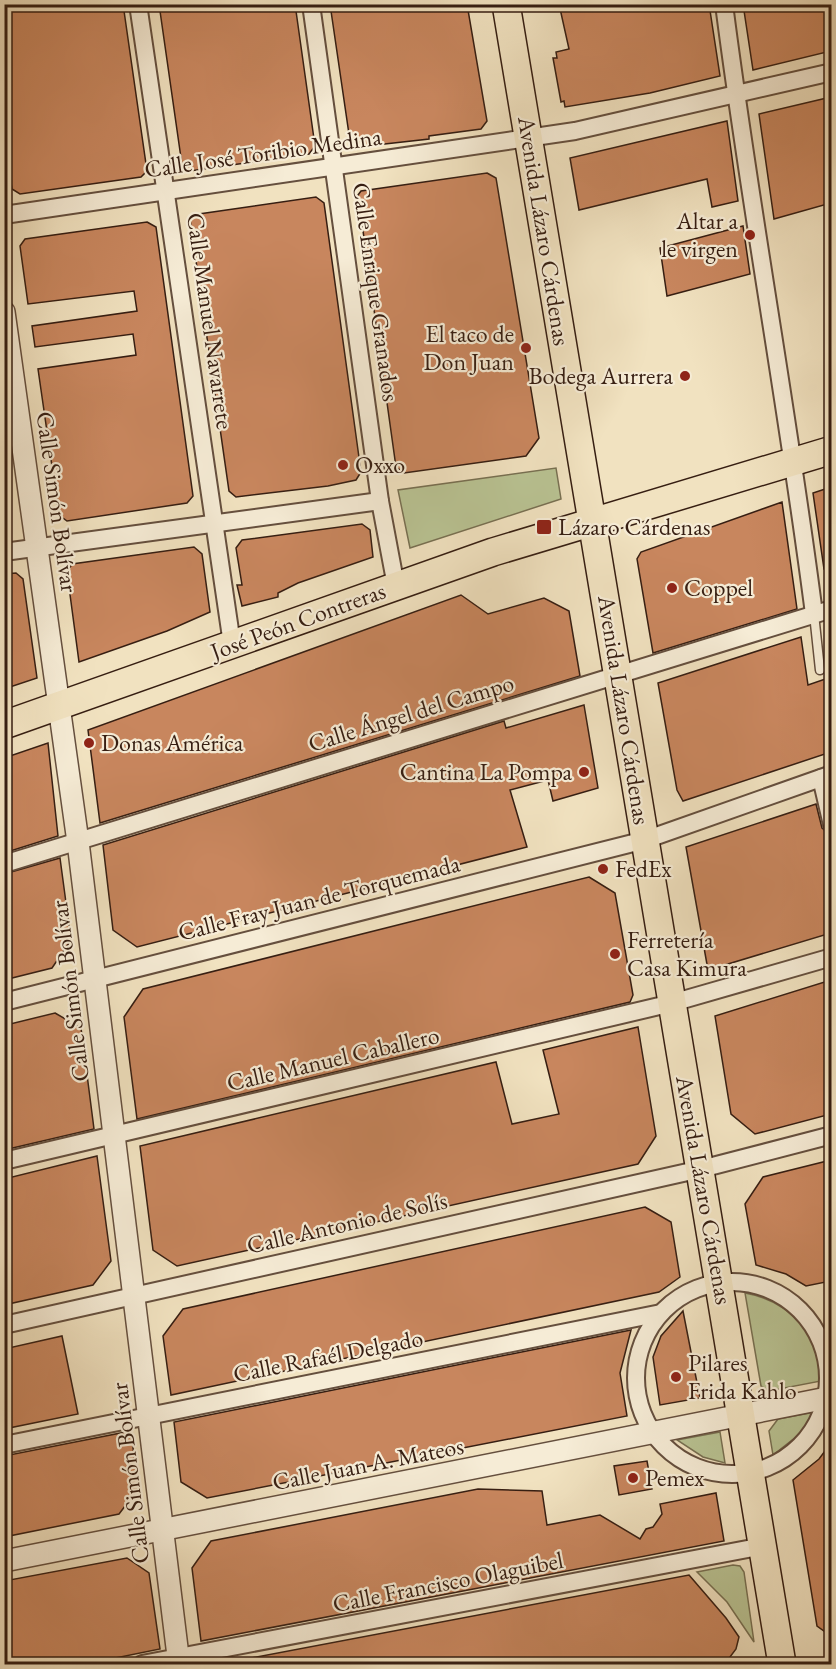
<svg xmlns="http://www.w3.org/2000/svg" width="836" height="1669" font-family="'EB Garamond',serif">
<rect width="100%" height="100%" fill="#f1e2c0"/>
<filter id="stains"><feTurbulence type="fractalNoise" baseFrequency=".00333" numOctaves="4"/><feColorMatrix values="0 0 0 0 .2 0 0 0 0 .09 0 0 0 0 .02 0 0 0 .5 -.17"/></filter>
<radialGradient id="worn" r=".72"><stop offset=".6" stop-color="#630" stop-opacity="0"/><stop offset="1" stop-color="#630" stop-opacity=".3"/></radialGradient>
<g fill="#b9c393" stroke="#787052" stroke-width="1.5">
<polygon points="556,468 561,499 410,548 398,490"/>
<path d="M745,1293C790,1301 821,1336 821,1381L769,1391L761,1386Z"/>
<polygon points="815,1412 801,1433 773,1455 769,1431 778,1419"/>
<polygon points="720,1432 725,1463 703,1457 677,1440"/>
<polygon points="733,1565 740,1566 744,1572 754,1642 727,1602 697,1572"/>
</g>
<g fill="#c8865e" stroke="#361e12" stroke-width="1.5">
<polygon points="4,4 123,4 147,171 141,177 20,194 12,189 4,136"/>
<polygon points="159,4 295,4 315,146 309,154 183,172"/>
<polygon points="330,4 467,4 487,121 481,129 429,136 429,139 358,147 350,141"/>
<polygon points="559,4 709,4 720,76 650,93 565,107 564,101 561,102 553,58 557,58 556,52 569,49"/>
<polygon points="743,4 831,4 831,51 753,70"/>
<polygon points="831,97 831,203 774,219 759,114"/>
<polygon points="727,121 738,201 712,207 707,179 579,210 570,158"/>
<polygon points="487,173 496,178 539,438 526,456 404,473 396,467 358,195 361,191"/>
<polygon points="316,197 324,203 361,472 356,480 328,486 236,497 229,491 190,219 192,215"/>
<polygon points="147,222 156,227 193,496 187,503 67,521 59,515 38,369 136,355 133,334 35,347 32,326 137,311 134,291 28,304 20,246 25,239"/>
<polygon points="743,226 750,274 667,296 660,248"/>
<polygon points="831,487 831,569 824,569 813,493"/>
<polygon points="782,502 797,609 653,653 637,559 641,552"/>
<polygon points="362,524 370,530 373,557 298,583 278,593 278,597 242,606 237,585 242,585 236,548 242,540"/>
<polygon points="194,547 202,554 210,612 167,631 79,662 67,572 72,564"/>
<polygon points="16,573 23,579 37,678 4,689 4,574"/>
<polygon points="461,595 488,614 544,598 569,611 580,676 100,823 88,730"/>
<polygon points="801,637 808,685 831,677 831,752 683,801 677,790 658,683"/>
<polygon points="584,705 598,788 553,801 548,780 510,790 527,847 137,947 113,930 103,845 504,721 506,728"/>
<polygon points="48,743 58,836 4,853 4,758"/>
<polygon points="816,804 822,828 831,835 831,933 708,970 686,847"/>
<polygon points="60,858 71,940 52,968 4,980 4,874"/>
<polygon points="589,877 615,893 633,995 630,1002 137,1119 124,1017 143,989"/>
<polygon points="831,980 831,1114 755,1134 731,1114 715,1016"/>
<polygon points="55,1013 81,1028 94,1129 4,1150 4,1045 11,1044 6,1025"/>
<polygon points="638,1027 656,1136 638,1164 177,1266 153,1250 140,1146 496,1062 512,1124 559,1114 543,1050"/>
<polygon points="97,1156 111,1261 93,1285 4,1305 4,1179"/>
<polygon points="831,1160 831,1281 806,1286 786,1274 756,1265 745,1204 763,1177"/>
<polygon points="645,1207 671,1222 680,1277 659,1292 171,1395 163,1336 183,1309"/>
<polygon points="683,1311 700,1398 660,1405 653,1357 661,1336"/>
<polygon points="631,1330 620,1373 627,1416 207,1498 181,1482 174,1422"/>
<polygon points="62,1336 78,1414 4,1429 4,1349"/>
<polygon points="131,1431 138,1489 119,1514 4,1537 4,1456"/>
<polygon points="831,1443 831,1636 817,1626 793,1480 819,1459"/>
<polygon points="647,1461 652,1489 619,1495 614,1466"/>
<polygon points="478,1489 542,1491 547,1525 600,1515 640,1539 646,1529 653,1527 662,1514 660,1504 716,1493 724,1541 201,1641 192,1568 211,1541"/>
<polygon points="127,1558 149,1573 160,1649 81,1665 4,1665 4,1581"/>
<polygon points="689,1575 726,1618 739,1637 736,1649 724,1665 247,1665 246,1659"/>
</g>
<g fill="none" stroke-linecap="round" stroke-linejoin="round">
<defs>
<polyline id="service" points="814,614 820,670"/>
<g id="minor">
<polyline points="138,4 232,644"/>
<polyline points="311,4 380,501 396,586"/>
<path d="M724,4C750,208 788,410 814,614"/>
<polyline points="4,215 575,131 832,72"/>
<polyline points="4,552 380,501"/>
<polyline points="821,778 832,825"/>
<polyline points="4,864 832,609"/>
<polyline points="4,1002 645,840 832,774"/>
<polyline points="4,1161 672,1003 832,957"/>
<circle cx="732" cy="1378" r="96"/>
<polyline points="4,1325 701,1169 832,1135"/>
<polyline points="4,1445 661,1313"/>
<polyline points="142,1664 763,1546"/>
</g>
<g id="tertiary">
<polyline points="4,312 78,842 179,1664"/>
<polyline points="4,1561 832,1397"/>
</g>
<g id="primary">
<polyline points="506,4 782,1664"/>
<polyline points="4,725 493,552 832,450"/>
</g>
</defs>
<use href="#service" stroke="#654f3e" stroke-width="11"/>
<use href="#minor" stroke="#654f3e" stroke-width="20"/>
<use href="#tertiary" stroke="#654f3e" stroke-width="24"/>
<use href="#primary" stroke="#361e12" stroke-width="30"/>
<use href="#service" stroke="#f6ecd6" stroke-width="8"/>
<use href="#minor" stroke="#f6ecd6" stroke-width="16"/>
<use href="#tertiary" stroke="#f6ecd6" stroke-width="21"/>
<use href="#primary" stroke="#f1e2c0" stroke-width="27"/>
</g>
<g fill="#8f2418" stroke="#f6ecd6" stroke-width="2">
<circle cx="750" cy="235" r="6"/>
<circle cx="526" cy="348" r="6"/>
<circle cx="685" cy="376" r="6"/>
<circle cx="343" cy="465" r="6"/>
<rect x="536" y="519" width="16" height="16" rx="3"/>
<circle cx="672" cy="588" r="6"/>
<circle cx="89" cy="743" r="6"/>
<circle cx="584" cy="772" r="6"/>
<circle cx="603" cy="869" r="6"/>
<circle cx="615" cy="954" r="6"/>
<circle cx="676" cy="1377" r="6"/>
<circle cx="633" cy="1478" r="6"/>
</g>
<g text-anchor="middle" stroke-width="4.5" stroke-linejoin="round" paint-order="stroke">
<g font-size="24" fill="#361e12" stroke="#f6ecd6">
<text transform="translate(263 153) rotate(-8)" y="8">Calle José Toribio Medina</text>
<text transform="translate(544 231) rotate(81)" y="8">Avenida Lázaro Cárdenas</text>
<text transform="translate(376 292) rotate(82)" y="8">Calle Enrique Granados</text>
<text transform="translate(210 321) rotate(82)" y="8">Calle Manuel Navarrete</text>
<text transform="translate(57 502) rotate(82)" y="8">Calle Simón Bolívar</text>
<text transform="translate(298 621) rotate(-20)" y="8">José Peón Contreras</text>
<text transform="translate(624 710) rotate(81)" y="8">Avenida Lázaro Cárdenas</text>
<text transform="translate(411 713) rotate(-17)" y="8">Calle Ángel del Campo</text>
<text transform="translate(319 898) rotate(-14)" y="8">Calle Fray Juan de Torquemada</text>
<text transform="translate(70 991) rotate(-97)" y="8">Calle Simón Bolívar</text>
<text transform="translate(333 1059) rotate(-13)" y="8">Calle Manuel Caballero</text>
<text transform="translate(704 1190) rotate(80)" y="8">Avenida Lázaro Cárdenas</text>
<text transform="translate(347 1223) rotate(-13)" y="8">Calle Antonio de Solís</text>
<text transform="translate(328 1356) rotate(-11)" y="8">Calle Rafaél Delgado</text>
<text transform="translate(368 1464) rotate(-11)" y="8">Calle Juan A. Mateos</text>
<text transform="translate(130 1473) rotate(-97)" y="8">Calle Simón Bolívar</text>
<text transform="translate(448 1582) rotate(-11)" y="8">Calle Francisco Olaguibel</text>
</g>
<g font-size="24" fill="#361e12" stroke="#f6ecd6" text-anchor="start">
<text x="738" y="229" text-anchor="end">Altar a<tspan x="738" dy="28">le virgen</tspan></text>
<text x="514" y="342" text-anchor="end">El taco de<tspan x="514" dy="28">Don Juan</tspan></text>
<text x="673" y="384" text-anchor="end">Bodega Aurrera</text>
<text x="355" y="473">Oxxo</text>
<text x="558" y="535">Lázaro Cárdenas</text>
<text x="684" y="596">Coppel</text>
<text x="101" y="751">Donas América</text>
<text x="572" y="780" text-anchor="end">Cantina La Pompa</text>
<text x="615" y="877">FedEx</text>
<text x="627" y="948">Ferretería<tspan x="627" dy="28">Casa Kimura</tspan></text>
<text x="688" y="1371">Pilares<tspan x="688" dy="28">Frida Kahlo</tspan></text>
<text x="645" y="1486">Pemex</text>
</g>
</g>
<rect width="836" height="1669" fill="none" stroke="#f1e2c0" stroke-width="24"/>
<rect x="6" y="6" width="824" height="1657" fill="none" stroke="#361e12" stroke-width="3"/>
<rect x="12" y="12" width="812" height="1645" fill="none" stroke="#361e12" stroke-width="1.5"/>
<rect width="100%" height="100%" filter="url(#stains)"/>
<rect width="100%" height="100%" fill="url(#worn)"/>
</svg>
